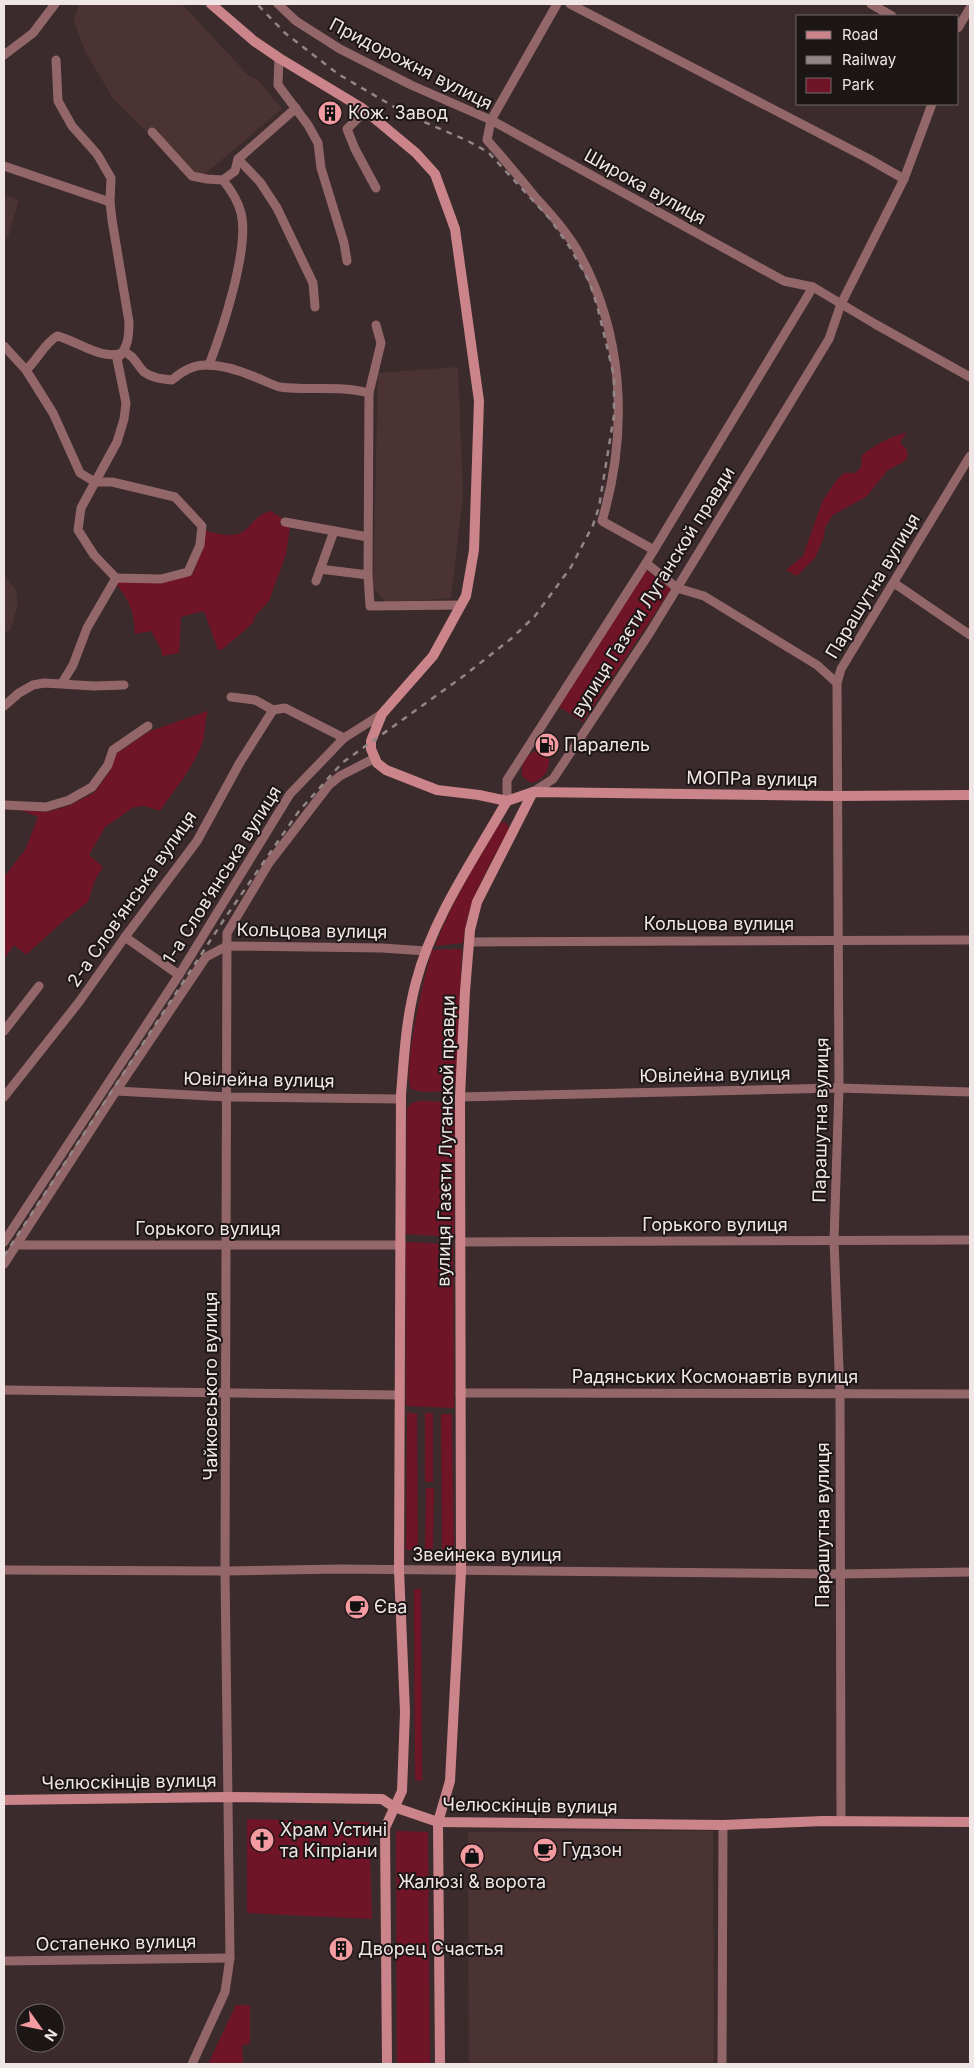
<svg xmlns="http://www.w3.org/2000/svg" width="974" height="2068" font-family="Inter,sans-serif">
<rect width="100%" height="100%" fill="#3b2b2c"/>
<g fill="#4b3334">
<polygon points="79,4 182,4 248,75 258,80 282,109 206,173 192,172 150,128 146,131 112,97 85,51 74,21"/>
<polygon points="4,195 19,200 9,234 4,244"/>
<polygon points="458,367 463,496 451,598 387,603 373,588 378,373"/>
<polygon points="4,575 16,590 18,603 11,629 4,633"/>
<polygon points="713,1831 714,2064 469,2064 468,1832"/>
</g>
<g fill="#701427">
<path d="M907,433L900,442L907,450L908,456L905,461L888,470L866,497L833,515L825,527L824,537L815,558L797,576L786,570L803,556L822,502L835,482L844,473H855L861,467L862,455C872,447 894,434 907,433Z"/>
<path d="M271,511L282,518L280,525L290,527L286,554L269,601L255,616L253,623L223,649L218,650L204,611L181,617L179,653L162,656L161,649L151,631L135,634C134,612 130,601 116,584L119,581L163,582L193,574L203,546L206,530C210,533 215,533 221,534C253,540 247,516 271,511Z"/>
<polygon points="645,569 671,589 583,722 558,706"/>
<path d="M208,711C204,721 206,732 203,741C194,767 175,789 160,811L144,806L134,807L105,827L89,855L103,867L95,880L88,902L62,922L26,955L14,945L4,959V877L25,850L38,817L18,809L47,812L68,806L94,793L110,771L116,754L150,731Z"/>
<path d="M536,751L549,759C550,770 543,781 531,783L522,776C520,766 526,754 536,751Z"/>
<path d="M505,822L508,825L509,829C489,866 467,901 463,943L435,946C452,902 476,863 500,823Z"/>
<path d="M462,949L456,1084L450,1091L423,1092L411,1089C402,1070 425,973 432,950Z"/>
<polygon points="420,1101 450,1102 455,1112 454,1237 406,1234 407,1108 412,1103"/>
<polygon points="406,1242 453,1244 454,1408 406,1406"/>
<polygon points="407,1412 417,1414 418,1550 406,1550"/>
<rect x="425" y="1413" width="8" height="69"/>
<polygon points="441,1414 452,1414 454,1549 442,1549"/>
<polygon points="426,1488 434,1488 433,1549 425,1549"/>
<polygon points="414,1589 421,1589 422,1781 415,1780"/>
<polygon points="247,1819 369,1822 372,1919 247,1913"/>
<polygon points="396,1831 428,1832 430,2064 397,2064"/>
<polygon points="236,2005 250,2005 250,2043 242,2046 243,2064 208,2064"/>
</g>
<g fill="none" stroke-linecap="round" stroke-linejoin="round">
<g stroke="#93676a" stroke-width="9">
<polyline points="278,4 296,21 340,49 411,85 491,120 784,281 813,287 875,324 970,377"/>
<path d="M557,4L491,120L487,140C504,159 520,178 536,198C551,214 565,230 576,248C624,331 629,430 602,521L654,550"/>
<polyline points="570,4 869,159 904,179"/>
<polyline points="871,4 892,16"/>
<polyline points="958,28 970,8"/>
<polyline points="4,55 33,33 55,4"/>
<polyline points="279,58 278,85 308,125 318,143 321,168 344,243 347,261"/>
<path d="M56,60L58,101L72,126L97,154L111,178L110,202L112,220L129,322C129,337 128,348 117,359L126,403L124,419L117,442L81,508L78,530L94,555L116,578"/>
<polyline points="362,108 359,117 347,129 355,149 376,188"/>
<polyline points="152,132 192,176 207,179 223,180 235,171 238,159 296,108"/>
<polyline points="238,159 260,182 277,208 313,283 315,307"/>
<polyline points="4,166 110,202"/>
<polyline points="376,325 381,343 369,393 368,575 370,606 461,605"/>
<polyline points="4,346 26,370 53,413 80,473 95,482 112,482 175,497 202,526 200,545 188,572 161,579 116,578 87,628 73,665 62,683"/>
<path d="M209,365C222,331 250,248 241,213C238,200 231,190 223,180"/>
<path d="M26,370C38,359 44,344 57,336C78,341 103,362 124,352C134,355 137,365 144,372C152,378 162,379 172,380C181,372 193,365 206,365C221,365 241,371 255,377C263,380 272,385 280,387C310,391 339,385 369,393"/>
<polyline points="285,522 368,537"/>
<polyline points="646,563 677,588 704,596 817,665 837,683"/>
<polyline points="320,569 368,575"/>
<polyline points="316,581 334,531"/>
<polyline points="894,583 970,635"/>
<polyline points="231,697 255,700 273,710 285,708 344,738"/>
<polyline points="4,706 19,693 33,685 44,683 94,686 124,685"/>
<polyline points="533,792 553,779 649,634 829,339 841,304 904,179 932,104"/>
<polyline points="507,801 507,780 646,563 813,287"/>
<polyline points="4,805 46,807 69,800 92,787 108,765 113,750 148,726"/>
<polyline points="125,937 179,975"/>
<polyline points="469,942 970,940"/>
<polyline points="4,1031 39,986"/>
<polyline points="116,1091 228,1097 401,1099"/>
<polyline points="4,1097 79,1002 125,937 197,841 239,764 273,710"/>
<polyline points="460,1097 839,1088 970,1092"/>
<polyline points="4,1242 179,975 290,794 344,738 382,714"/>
<polyline points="460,1242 970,1240"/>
<polyline points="16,1245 401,1245"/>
<polyline points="4,1264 116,1091 206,957 227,946 382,948 426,951"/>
<polyline points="4,1390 400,1395"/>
<polyline points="460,1393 970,1394"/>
<polyline points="4,1570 225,1571 340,1569 839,1574 970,1572"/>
<polyline points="841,1821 840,1394 834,1240 839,1088 837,683 841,669 970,456"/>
<polyline points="4,1961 230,1958"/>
<polyline points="192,2064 225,1992 230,1958 225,1571 227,933 269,863 329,785 340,776 375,758"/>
<polyline points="722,2064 723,1825"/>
</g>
<g stroke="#cb858a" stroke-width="10">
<polyline points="211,4 254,41 279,58 362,108 416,153 435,174 455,229 479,401 474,550 466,596 461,605 433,656 382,714 371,741 371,749 377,763 386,770 437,790 479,795 507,801 533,792 837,796 970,795"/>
<polyline points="4,1800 228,1797 382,1799 394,1807 438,1822 723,1825 823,1821 970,1822"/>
<path d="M387,2064L385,1828L402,1791L405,1712L399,1570L401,1095C404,1057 406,1019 416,982C433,917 474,859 507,801"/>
<polyline points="440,2064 438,1822 450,1781 461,1571 460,1097 465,991 470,930 477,902 533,792"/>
</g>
<polyline stroke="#938686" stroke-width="2.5" stroke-dasharray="6 6" stroke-linecap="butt" points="4,1256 225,918 299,811 342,763 465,675 512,638 535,616 571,567 593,525 599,507 614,415 614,376 597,305 589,281 569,246 550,219 488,152 466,140 408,115 338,74 285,33 257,4"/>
</g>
<defs>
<symbol id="building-disc" viewBox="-11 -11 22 22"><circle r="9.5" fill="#f49aa1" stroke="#1d1616"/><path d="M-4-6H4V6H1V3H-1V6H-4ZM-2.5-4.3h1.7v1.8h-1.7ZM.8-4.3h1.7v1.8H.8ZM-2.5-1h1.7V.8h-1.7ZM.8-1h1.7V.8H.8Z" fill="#111"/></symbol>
<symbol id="fuel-disc" viewBox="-11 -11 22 22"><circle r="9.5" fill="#f49aa1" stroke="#1d1616"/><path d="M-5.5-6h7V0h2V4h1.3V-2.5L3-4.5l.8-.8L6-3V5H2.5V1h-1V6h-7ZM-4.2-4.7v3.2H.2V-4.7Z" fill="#111"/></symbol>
<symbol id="cafe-disc" viewBox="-11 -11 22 22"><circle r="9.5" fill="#f49aa1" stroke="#1d1616"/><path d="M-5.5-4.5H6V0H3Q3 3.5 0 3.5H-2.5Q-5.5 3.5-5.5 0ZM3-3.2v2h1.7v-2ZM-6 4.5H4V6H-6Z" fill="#111"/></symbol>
<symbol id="church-disc" viewBox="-11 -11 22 22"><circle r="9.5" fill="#f49aa1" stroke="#1d1616"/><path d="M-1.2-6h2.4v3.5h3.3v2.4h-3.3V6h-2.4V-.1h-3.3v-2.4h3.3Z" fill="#111"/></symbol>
<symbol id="shop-disc" viewBox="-11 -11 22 22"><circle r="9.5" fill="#f49aa1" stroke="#1d1616"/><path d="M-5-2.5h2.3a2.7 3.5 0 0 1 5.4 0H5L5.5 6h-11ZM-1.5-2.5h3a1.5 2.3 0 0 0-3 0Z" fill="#111"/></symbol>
</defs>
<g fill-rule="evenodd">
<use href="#building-disc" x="316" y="99" width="28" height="28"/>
<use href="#fuel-disc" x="533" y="731" width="28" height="28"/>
<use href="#cafe-disc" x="343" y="1593" width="28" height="28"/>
<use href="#church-disc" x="248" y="1826" width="28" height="28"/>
<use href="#cafe-disc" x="531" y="1836" width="28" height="28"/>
<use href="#shop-disc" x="458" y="1842" width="28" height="28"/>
<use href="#building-disc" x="327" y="1935" width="28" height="28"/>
</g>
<g text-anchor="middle" stroke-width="4" stroke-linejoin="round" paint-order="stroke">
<g font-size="18" fill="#f1e6e6" stroke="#1d1616">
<text transform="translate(411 64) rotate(27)" y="6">Придорожня вулиця</text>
<text transform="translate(645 187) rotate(29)" y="6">Широка вулиця</text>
<text transform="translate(873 586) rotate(-59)" y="6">Парашутна вулиця</text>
<text transform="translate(653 592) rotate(-58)" y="6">вулиця Газєти Луганской правди</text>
<text transform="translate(752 779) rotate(1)" y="6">МОПРа вулиця</text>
<text transform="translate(222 875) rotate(-58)" y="6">1-а Слов’янська вулиця</text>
<text transform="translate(132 899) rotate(-55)" y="6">2-а Слов’янська вулиця</text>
<text x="719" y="930">Кольцова вулиця</text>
<text transform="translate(312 931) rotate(1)" y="6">Кольцова вулиця</text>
<text transform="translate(715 1075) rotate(-1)" y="6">Ювілейна вулиця</text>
<text transform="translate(259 1080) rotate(1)" y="6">Ювілейна вулиця</text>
<text transform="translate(821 1120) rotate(-89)" y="6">Парашутна вулиця</text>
<text transform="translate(446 1141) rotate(-89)" y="6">вулиця Газєти Луганской правди</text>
<text x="715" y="1231">Горького вулиця</text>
<text x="208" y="1235">Горького вулиця</text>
<text x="715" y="1383">Радянських Космонавтів вулиця</text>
<text transform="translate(211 1386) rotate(-90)" y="6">Чайковського вулиця</text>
<text transform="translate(823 1525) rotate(-90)" y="6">Парашутна вулиця</text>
<text x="487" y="1561">Звейнека вулиця</text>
<text transform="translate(129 1782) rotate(-1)" y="6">Челюскінців вулиця</text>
<text transform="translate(530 1806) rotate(1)" y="6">Челюскінців вулиця</text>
<text transform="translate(116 1943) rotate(-1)" y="6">Остапенко вулиця</text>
</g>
<g font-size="18" fill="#f1e6e6" stroke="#1d1616" text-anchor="start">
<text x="348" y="119">Кож. Завод</text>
<text x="564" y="751">Паралель</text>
<text x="374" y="1613">Єва</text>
<text x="280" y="1836">Храм Устині<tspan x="280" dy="21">та Кіпріани</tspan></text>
<text x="562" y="1856">Гудзон</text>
<text x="472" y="1888" text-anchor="middle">Жалюзі &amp; ворота</text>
<text x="358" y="1955">Дворец Счастья</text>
</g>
</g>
<rect width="974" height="2068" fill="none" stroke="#f1e6e6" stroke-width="10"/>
<rect x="796" y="15" width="162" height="90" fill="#1d1616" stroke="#726969"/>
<rect x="806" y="31" width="25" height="8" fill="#cb858a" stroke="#726969"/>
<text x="842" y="40" font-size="15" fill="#f1e6e6">Road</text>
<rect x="806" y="56" width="25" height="8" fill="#938686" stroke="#726969"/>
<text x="842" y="65" font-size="15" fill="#f1e6e6">Railway</text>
<rect x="806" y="78" width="25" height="15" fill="#701427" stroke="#726969"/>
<text x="842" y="90" font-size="15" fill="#f1e6e6">Park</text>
<g transform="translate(40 2028) rotate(123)"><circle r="24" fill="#1d1616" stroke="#726969"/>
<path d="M0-4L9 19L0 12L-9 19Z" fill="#f49aa1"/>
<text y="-8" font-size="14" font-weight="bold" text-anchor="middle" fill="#f1e6e6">N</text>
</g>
</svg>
